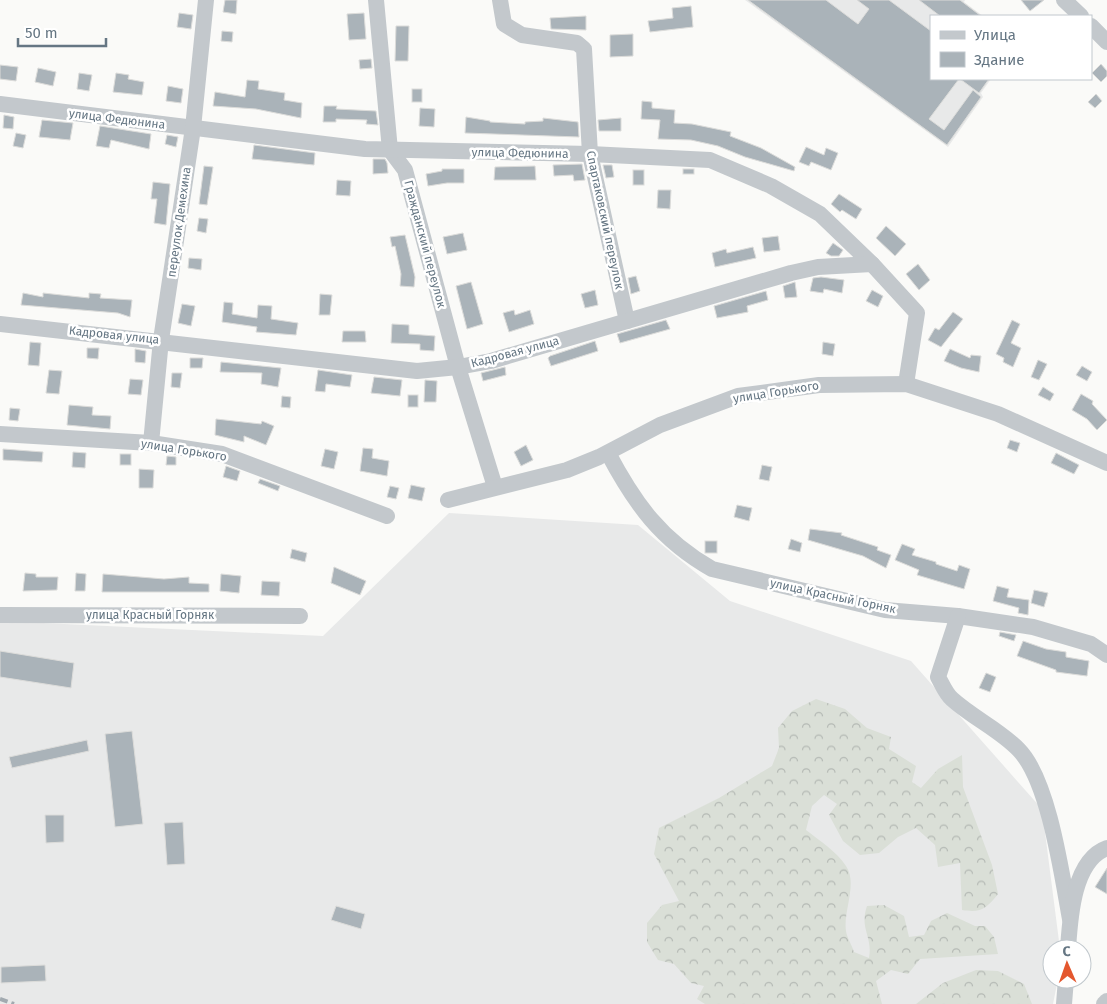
<svg xmlns="http://www.w3.org/2000/svg" width="1107" height="1004" font-family="'Fira Sans',sans-serif">
<defs>
<pattern id="forest-crowns" width="20" height="18" patternUnits="userSpaceOnUse" patternTransform="scale(1.25)"><rect width="20" height="18" fill="#dadfd7"/><path d="M2 6a3 3 0 1 1 6 0M12 15a3 3 0 1 1 6 0" fill="none" stroke="#b4b9b4"/></pattern>
</defs>
<rect width="100%" height="100%" fill="#fafaf8"/>
<g fill="#e8e9e9">
<polygon points="745,0 965,0 964,2 983,16 931,16 931,79 991,79 981,93 983,97 948,147"/>
<polygon points="449,513 638,525 730,601 911,661 1042,809 1060,949 1052,949 1052,979 1058,979 1053,1004 0,1004 0,621 323,636"/>
</g>
<g fill="url(#forest-crowns)">
<path d="M816,699L845,709L867,728L891,737L889,749L916,766L912,782L921,788L938,769L962,755L963,787L992,865L998,894C986,909 981,913 962,910L960,863L938,867L935,845L916,828L898,837L879,853L860,855L843,841L829,815L837,804L824,795L812,806L806,830C820,841 836,851 846,866C858,883 843,911 846,931C847,938 852,945 854,952L869,958C873,936 859,929 867,906L884,905L904,916L909,937L924,935L931,921L947,913L975,926H985L994,937L998,954L920,959L908,974L891,970L876,981L882,1004H705L697,999L704,986L691,983L674,964L658,960L647,942V923L662,905L679,901L654,854L659,828L719,798L772,766L779,748L778,728L792,711Z"/>
<polygon points="976,970 998,971 1024,984 1032,1004 916,1004 943,983"/>
</g>
<g fill="#aab3b9" stroke="#dcdcda">
<polygon points="225,0 237,0 236,14 223,12"/>
<polygon points="748,0 826,0 858,24 869,9 857,0 889,0 931,31 931,79 959,79 929,119 944,130 973,90 981,97 947,145"/>
<polygon points="919,0 960,0 981,16 940,16"/>
<polygon points="1021,0 1044,0 1030,11"/>
<polygon points="691,6 693,27 650,32 648,21 673,18 672,8"/>
<polygon points="179,13 193,15 191,29 177,27"/>
<polygon points="364,13 366,39 349,40 347,14"/>
<polygon points="586,16 586,30 551,29 550,18"/>
<polygon points="396,26 409,26 408,61 395,61"/>
<polygon points="222,31 233,32 232,42 221,41"/>
<polygon points="633,34 633,56 610,57 610,35"/>
<polygon points="371,59 372,68 360,69 359,60"/>
<polygon points="1101,64 1107,71 1107,76 1101,82 1092,73"/>
<polygon points="0,65 18,67 16,81 0,79"/>
<polygon points="38,68 56,72 53,86 35,82"/>
<polygon points="79,73 92,75 89,91 77,89"/>
<polygon points="116,73 129,75 128,79 144,82 142,95 113,92"/>
<polygon points="960,79 989,79 979,93"/>
<polygon points="247,80 259,81 258,89 285,93 284,100 302,103 301,118 256,109 213,106 215,92 245,97"/>
<polygon points="168,86 183,89 181,103 166,101"/>
<rect x="412" y="89" width="10" height="13"/>
<polygon points="1096,94 1102,101 1095,108 1088,102"/>
<polygon points="642,101 652,102 652,108 675,110 674,123 692,124 731,132 730,136 761,148 795,167 794,171 745,157 718,146 691,140 658,139 660,120 641,119"/>
<polygon points="324,106 337,106 336,109 376,111 378,125 366,124 367,120 336,119 336,122 323,122"/>
<polygon points="420,108 435,109 434,127 419,126"/>
<polygon points="4,115 14,117 13,129 3,128"/>
<polygon points="466,117 490,121 490,122 525,124 525,122 543,121 543,118 578,122 579,137 465,133"/>
<polygon points="621,118 621,131 599,131 598,120"/>
<polygon points="42,120 73,123 70,140 39,137"/>
<polygon points="100,126 151,134 149,149 111,140 109,148 96,146"/>
<polygon points="16,133 26,135 23,148 13,146"/>
<polygon points="167,135 178,137 176,147 165,144"/>
<polygon points="254,145 315,153 314,165 252,159"/>
<polygon points="806,147 824,155 826,148 838,153 831,170 811,162 809,166 799,162"/>
<polygon points="373,159 385,159 387,163 388,173 373,174"/>
<polygon points="582,164 585,180 574,181 573,175 554,176 553,165"/>
<polygon points="603,165 612,165 614,177 606,178"/>
<polygon points="204,166 213,167 207,205 199,204"/>
<polygon points="535,166 536,180 494,180 495,167"/>
<polygon points="442,169 464,169 464,183 447,183 428,186 426,174 442,171"/>
<rect x="683" y="169" width="11" height="5"/>
<rect x="633" y="170" width="11" height="15"/>
<polygon points="337,180 351,181 350,196 336,195"/>
<polygon points="153,182 170,184 166,225 154,223 157,199 151,199"/>
<polygon points="658,190 671,190 670,209 657,208"/>
<polygon points="839,194 862,209 856,219 842,210 840,212 831,204"/>
<polygon points="199,218 208,219 206,233 197,231"/>
<polygon points="886,226 906,244 895,256 876,238"/>
<polygon points="463,233 467,250 447,254 443,237"/>
<polygon points="405,235 415,277 414,287 400,286 401,274 395,246 392,247 390,237"/>
<polygon points="778,236 780,250 764,252 762,238"/>
<polygon points="833,243 843,250 839,256 831,256 826,253"/>
<polygon points="753,247 756,258 715,267 712,253 726,249 727,253"/>
<polygon points="189,258 202,259 201,270 188,268"/>
<polygon points="918,264 930,280 919,290 906,274"/>
<polygon points="636,276 640,291 631,294 628,278"/>
<polygon points="821,277 844,280 842,293 824,289 823,293 810,291 813,278"/>
<polygon points="471,282 483,324 467,329 456,286"/>
<polygon points="795,282 797,297 785,298 783,286"/>
<polygon points="595,290 598,305 585,308 581,294"/>
<polygon points="872,290 883,296 878,307 866,301"/>
<polygon points="766,291 768,300 747,306 748,312 717,318 714,306"/>
<polygon points="23,293 43,297 43,293 89,298 89,293 101,294 100,298 132,300 130,317 118,313 21,305"/>
<polygon points="320,294 332,295 330,315 319,315"/>
<polygon points="224,302 233,303 232,314 257,318 258,305 272,306 271,319 298,323 296,335 256,332 257,327 222,322"/>
<polygon points="182,304 195,306 191,326 178,323"/>
<polygon points="514,310 515,315 530,310 534,324 509,332 503,313"/>
<polygon points="953,312 963,319 941,347 928,340 935,328 939,330"/>
<polygon points="666,320 670,329 620,343 617,334"/>
<polygon points="1012,320 1020,324 1011,343 1021,348 1013,367 1003,362 1004,358 996,354"/>
<polygon points="392,324 409,325 409,334 435,336 434,351 420,350 420,344 391,343"/>
<polygon points="343,331 365,331 366,342 342,342"/>
<polygon points="595,341 598,351 551,366 548,358 550,356"/>
<polygon points="30,342 41,343 39,366 28,365"/>
<polygon points="823,342 835,344 833,356 822,354"/>
<polygon points="87,348 99,348 98,359 87,358"/>
<polygon points="135,349 146,351 145,363 135,362"/>
<polygon points="950,349 970,358 971,355 981,356 979,372 961,368 944,361"/>
<polygon points="190,358 203,358 202,368 190,368"/>
<polygon points="1038,360 1047,364 1039,380 1031,377"/>
<polygon points="221,362 281,368 278,387 261,384 262,373 220,372"/>
<polygon points="1082,366 1092,372 1087,381 1076,375"/>
<polygon points="505,367 506,375 483,381 481,373"/>
<polygon points="49,370 62,371 59,394 46,393"/>
<polygon points="318,370 352,375 350,387 326,384 325,392 315,391"/>
<polygon points="172,373 182,373 180,388 171,387"/>
<polygon points="374,377 402,380 400,396 371,393"/>
<polygon points="130,379 143,380 141,395 128,394"/>
<polygon points="425,380 437,381 436,402 424,402"/>
<polygon points="1043,387 1054,394 1050,401 1038,395"/>
<polygon points="1081,394 1093,401 1092,404 1107,420 1097,430 1087,419 1072,410"/>
<rect x="408" y="395" width="10" height="12"/>
<polygon points="282,396 291,397 290,408 281,407"/>
<polygon points="69,405 93,407 92,415 111,416 110,429 67,425"/>
<polygon points="10,408 20,409 18,421 9,420"/>
<polygon points="216,419 261,424 262,421 274,426 266,445 244,436 244,442 215,435"/>
<polygon points="1010,440 1020,443 1017,452 1007,448"/>
<polygon points="526,445 533,460 521,466 514,452"/>
<polygon points="363,448 373,449 372,458 389,461 387,476 360,471"/>
<polygon points="3,449 43,452 42,462 3,460"/>
<polygon points="325,449 338,452 334,469 321,466"/>
<polygon points="73,452 86,453 85,468 72,467"/>
<polygon points="1056,453 1079,465 1074,474 1051,463"/>
<rect x="120" y="454" width="11" height="11"/>
<polygon points="167,456 176,457 176,465 166,465"/>
<polygon points="762,465 772,467 769,481 759,479"/>
<polygon points="226,466 240,471 237,481 223,477"/>
<polygon points="139,469 154,470 153,488 139,488"/>
<polygon points="260,479 280,486 278,491 258,483"/>
<polygon points="411,485 425,488 422,501 408,498"/>
<polygon points="390,486 399,488 396,499 387,497"/>
<polygon points="737,505 752,508 749,521 734,517"/>
<polygon points="810,529 842,533 841,535 878,547 877,550 891,555 886,568 863,556 808,540"/>
<polygon points="791,539 802,543 800,552 788,549"/>
<rect x="705" y="541" width="12" height="12"/>
<polygon points="902,544 915,549 912,555 936,562 936,564 957,571 959,565 970,569 964,589 917,575 919,570 895,560"/>
<polygon points="292,549 307,553 305,562 290,558"/>
<polygon points="334,567 366,581 360,595 331,583"/>
<polygon points="25,573 36,574 36,577 58,577 57,590 23,591"/>
<polygon points="76,573 86,574 85,591 75,591"/>
<polygon points="103,574 164,579 189,577 189,583 209,584 209,592 102,592"/>
<polygon points="221,574 241,576 239,593 220,591"/>
<polygon points="262,581 280,582 279,596 261,595"/>
<polygon points="997,586 1009,589 1007,597 1029,600 1028,615 1018,613 1019,608 993,601"/>
<polygon points="1034,590 1048,593 1044,607 1031,603"/>
<polygon points="1000,632 1016,635 1014,641 999,636"/>
<polygon points="1023,641 1046,649 1066,652 1066,657 1089,661 1087,676 1056,672 1056,670 1017,656"/>
<polygon points="0,651 74,663 71,688 0,677"/>
<polygon points="986,673 996,677 990,692 979,688"/>
<polygon points="132,731 143,824 115,827 105,734"/>
<polygon points="87,740 89,751 12,768 9,757"/>
<polygon points="45,815 64,815 64,842 46,843"/>
<polygon points="183,822 185,864 167,865 164,823"/>
<polygon points="1107,868 1107,894 1095,887"/>
<polygon points="336,906 365,914 361,929 331,920"/>
<polygon points="45,965 46,981 1,983 1,967"/>
</g>
<g fill="none" stroke-linecap="round" stroke-linejoin="round">
<g stroke="#c3c8cc" stroke-width="16">
<polyline points="376,0 390,150 405,170 458,367 495,487"/>
<polyline points="500,0 504,24 522,35 577,43 584,49 590,154 627,321"/>
<polyline points="1064,0 1081,16"/>
<polyline points="1091,26 1107,42"/>
<polyline points="0,104 365,149 590,154 710,160 771,186 820,214 872,264 917,313 906,384"/>
<polyline points="0,324 417,371 458,367 491,361 791,273 818,267 872,264"/>
<polyline points="0,434 151,443 222,454 387,516"/>
<polyline points="151,443 161,340 193,128 206,0"/>
<path d="M608,453C635,504 661,540 712,569L885,610L958,616L1033,627L1091,644L1107,655"/>
<polyline points="448,500 567,470 599,457 660,425 738,396 819,385 906,384 998,414 1107,463"/>
<polyline points="0,615 300,616"/>
<path d="M958,616L938,677C942,684 946,694 952,699C973,718 1000,730 1019,750C1049,781 1062,876 1070,919"/>
<path d="M1068,949C1070,919 1073,860 1107,848"/>
<polyline points="1064,1004 1066,979"/>
<polyline points="1104,1004 1107,1001"/>
</g>
<polyline stroke="#a2aab0" stroke-width="4" stroke-dasharray="8 4" stroke-linecap="butt" points="0,999 14,1004"/>
</g>
<g text-anchor="middle" stroke-width="5" stroke-linejoin="round" paint-order="stroke">
<g font-size="12" fill="#657683" stroke="#fff">
<text transform="translate(117 119) rotate(7)" y="4">улица Федюнина</text>
<text transform="translate(520 153) rotate(1)" y="4">улица Федюнина</text>
<text transform="translate(605 220) rotate(78)" y="4">Спартаковский переулок</text>
<text transform="translate(179 222) rotate(-82)" y="4">переулок Демехина</text>
<text transform="translate(425 244) rotate(75)" y="4">Гражданский переулок</text>
<text transform="translate(114 335) rotate(6)" y="4">Кадровая улица</text>
<text transform="translate(515 352) rotate(-15)" y="4">Кадровая улица</text>
<text transform="translate(776 392) rotate(-9)" y="4">улица Горького</text>
<text transform="translate(184 450) rotate(9)" y="4">улица Горького</text>
<text transform="translate(833 596) rotate(12)" y="4">улица Красный Горняк</text>
<text x="150" y="619">улица Красный Горняк</text>
</g>
</g>
<rect x="930" y="15" width="162" height="65" fill="#ffffff" stroke="#c1c8cd"/>
<rect x="940" y="31" width="25" height="8" fill="#c3c8cc" stroke="#c1c8cd"/>
<text x="974" y="40" font-size="15" fill="#657683">Улица</text>
<rect x="940" y="52" width="25" height="15" fill="#aab3b9" stroke="#c1c8cd"/>
<text x="974" y="65" font-size="15" fill="#657683">Здание</text>
<g transform="translate(1067 964) rotate(358)"><circle r="24" fill="#ffffff" stroke="#c1c8cd"/>
<path d="M0-4L9 19L0 12L-9 19Z" fill="#e4572e"/>
<text y="-8" font-size="14" font-weight="bold" text-anchor="middle" fill="#657683">С</text>
</g>
<path d="M18 38v8h88v-8" fill="none" stroke="#657683" stroke-width="2.5"/>
<text x="25" y="38" font-size="15" fill="#657683" stroke="#ffffff" stroke-width="4" paint-order="stroke">50 m</text>
</svg>
